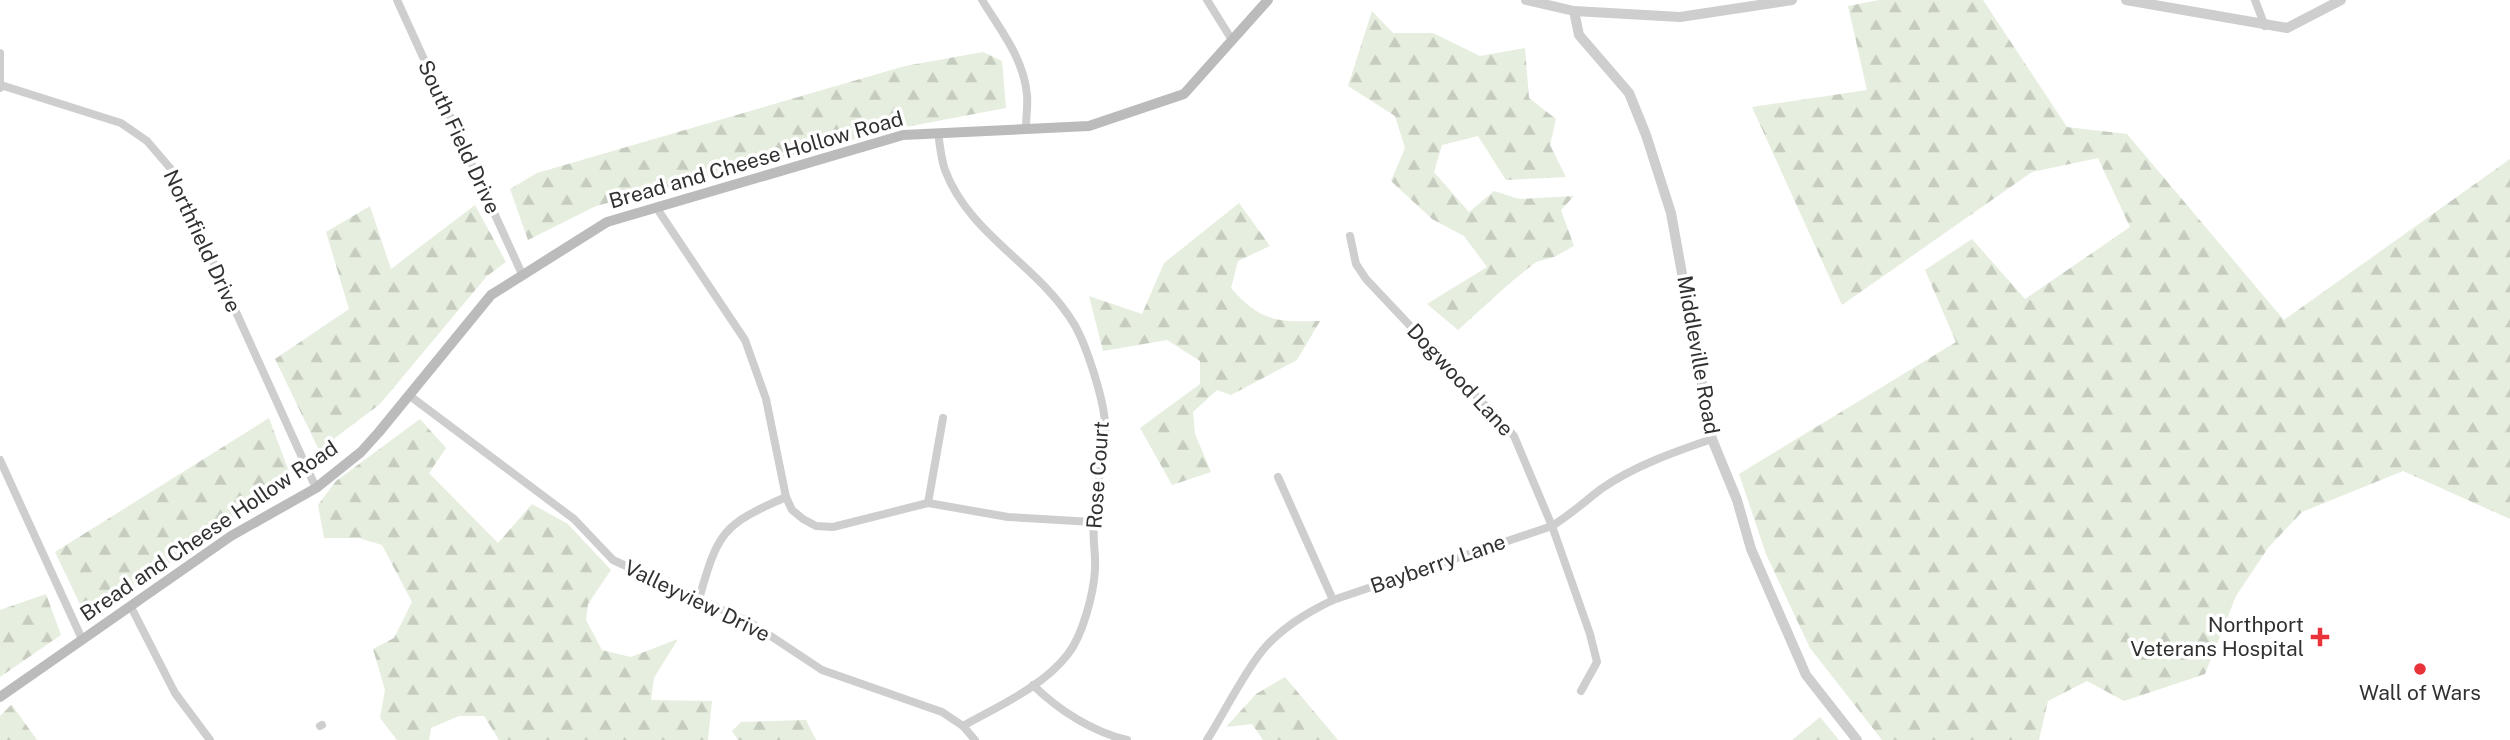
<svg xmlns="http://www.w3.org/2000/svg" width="2510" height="740" font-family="'Public Sans',sans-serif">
<defs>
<pattern id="forest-firs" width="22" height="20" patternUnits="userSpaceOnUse" patternTransform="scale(1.75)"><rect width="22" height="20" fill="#e6eedf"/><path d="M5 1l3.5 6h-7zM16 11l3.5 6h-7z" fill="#c6cdc0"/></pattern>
</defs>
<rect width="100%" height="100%" fill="#fff"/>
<g fill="url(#forest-firs)">
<polygon points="1879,0 1983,0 2067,127 2127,134 2284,320 2510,159 2510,519 2403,471 2302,512 2268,548 2236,596 2205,674 2124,701 2087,681 2048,701 2039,740 1882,740 1810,648 1766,554 1739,474 1956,342 1925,270 1972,239 2025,299 2130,227 2098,158 2032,172 1842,305 1752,107 1867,90 1848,6"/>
<polygon points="1372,11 1393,33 1433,33 1480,56 1525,48 1529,98 1556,119 1550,145 1566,177 1506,180 1478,136 1442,145 1434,172 1469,212 1494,191 1519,199 1574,196 1561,210 1574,246 1554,257 1536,262 1511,282 1458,330 1427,304 1487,267 1464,236 1432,219 1391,181 1405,148 1395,116 1348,86"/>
<polygon points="983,52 1002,61 1006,108 895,129 596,206 528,240 510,189 537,173 905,66"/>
<path d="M1239,203L1270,246L1238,261L1231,288C1261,322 1277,322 1320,321L1297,360L1231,395L1217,390L1193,412L1195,434L1211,472L1172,485L1140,428L1200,384V361L1167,340L1103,351L1089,296L1142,314L1164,263Z"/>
<polygon points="475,205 506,262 487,276 380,404 319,450 275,359 349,309 326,232 370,206 391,269"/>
<polygon points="269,418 291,477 88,621 55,552"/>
<polygon points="420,419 446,448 429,473 498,543 532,504 568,524 611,570 588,604 586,620 602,650 631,657 678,639 654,678 651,700 712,701 708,740 499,740 484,716 459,716 431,728 429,740 397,740 380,718 385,690 373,649 394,638 412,602 382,545 359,538 324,538 318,505 336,481"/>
<polygon points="46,594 61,635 0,677 0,610"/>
<polygon points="1285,677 1338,740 1263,740 1252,724 1226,727 1256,694"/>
<polygon points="11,705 12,705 37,740 0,740 0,716"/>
<polygon points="1820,717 1839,740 1792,740"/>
<polygon points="806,720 816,740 738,740 732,731 741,722"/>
</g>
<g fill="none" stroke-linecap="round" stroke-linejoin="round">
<g stroke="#cecece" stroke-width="8">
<polyline points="397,0 522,274"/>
<path d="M982,0C1000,29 1024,59 1027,95C1028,105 1026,117 1026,128"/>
<polyline points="1207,0 1232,40"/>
<polyline points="2255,0 2265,26"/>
<polyline points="0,53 0,88"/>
<polyline points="1,85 121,123 147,141 171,169 316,488"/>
<path d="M938,133C940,145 941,159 945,170C969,235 1040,266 1074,324C1086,344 1105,402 1105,426C1104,457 1096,489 1094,521C1092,537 1096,553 1095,569C1094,592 1083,635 1068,654C1043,687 998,706 963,726"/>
<polyline points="656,207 745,340 766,399 786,497 792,510 803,519 816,526 833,527 928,503 1008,517 1093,522"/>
<polyline points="1350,236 1356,264 1366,279 1514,436 1552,526 1590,634 1597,662 1581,691"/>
<polyline points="410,396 574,519 613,560 751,623 822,670 942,712 963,726 975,740"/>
<polyline points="0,460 82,639"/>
<polyline points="1278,477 1333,600"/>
<polyline points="928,503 943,418"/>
<path d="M699,599C718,532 722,525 786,497"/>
<polyline points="131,607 175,693 210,740"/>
<path d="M1033,685C1058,710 1093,732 1127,740"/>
<polyline points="320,726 322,725"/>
<path d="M1207,740C1224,713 1242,676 1262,651C1281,628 1306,613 1333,600L1552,526C1570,515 1584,502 1601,489C1634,466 1674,452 1712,439"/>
</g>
<g stroke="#cecece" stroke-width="10">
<polyline points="1526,0 1574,11 1579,35 1629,93 1646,135 1671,213 1712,439 1737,500 1751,549 1806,675 1857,740"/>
<polyline points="2126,0 2287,28 2341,0"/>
<polyline points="1574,11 1680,17 1792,0"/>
</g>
<polyline stroke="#bbb" stroke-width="10" points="0,697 231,536 316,488 361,452 379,432 491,295 607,222 903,135 1089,126 1184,94 1268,0"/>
</g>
<g fill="#e93239" stroke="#fff" stroke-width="2.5">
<path d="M2316.5 626.5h7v7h7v7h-7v7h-7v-7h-7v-7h7z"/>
<circle cx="2420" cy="669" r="7"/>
</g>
<g text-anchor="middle" stroke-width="7" stroke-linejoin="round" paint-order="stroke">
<g font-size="21" fill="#313131" stroke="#fff">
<text transform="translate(459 137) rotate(65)" y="7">South Field Drive</text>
<text transform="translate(756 160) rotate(-16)" y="7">Bread and Cheese Hollow Road</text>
<text transform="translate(202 241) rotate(65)" y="7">Northfield Drive</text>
<text transform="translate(1698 355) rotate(80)" y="7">Middleville Road</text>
<text transform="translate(1460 380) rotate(47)" y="7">Dogwood Lane</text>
<text transform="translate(1098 475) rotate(-86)" y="7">Rose Court</text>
<text transform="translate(209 531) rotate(-34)" y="7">Bread and Cheese Hollow Road</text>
<text transform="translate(1438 564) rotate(-19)" y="7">Bayberry Lane</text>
<text transform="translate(697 601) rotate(26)" y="7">Valleyview Drive</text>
</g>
<g font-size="21" fill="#313131" stroke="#fff" text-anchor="end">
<text x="2304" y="632">Northport<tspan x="2304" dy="24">Veterans Hospital</tspan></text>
<text x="2420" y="700" text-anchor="middle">Wall of Wars</text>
</g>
</g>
</svg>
